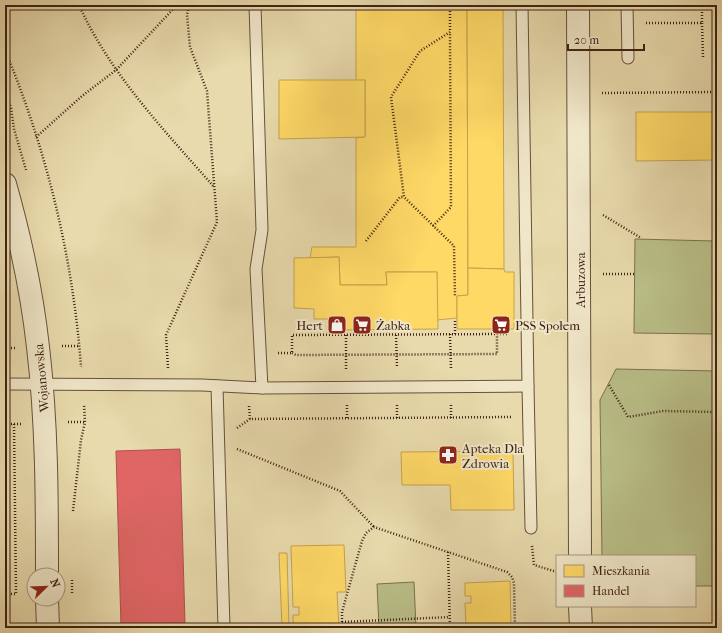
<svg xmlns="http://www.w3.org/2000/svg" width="722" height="633" font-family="'IM FELL French Canon',serif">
<rect width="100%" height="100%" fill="#e8daac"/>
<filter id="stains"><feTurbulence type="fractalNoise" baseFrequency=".005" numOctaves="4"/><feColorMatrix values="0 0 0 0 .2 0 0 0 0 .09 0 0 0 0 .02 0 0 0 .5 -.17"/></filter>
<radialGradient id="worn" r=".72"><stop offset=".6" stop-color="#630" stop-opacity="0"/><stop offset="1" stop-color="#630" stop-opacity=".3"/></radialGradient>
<g fill="#b9be87" stroke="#7c704e">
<polygon points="635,239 715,241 713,334 634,333"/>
<polygon points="616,369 717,371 717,586 695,586 695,556 602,556 600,400"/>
<polygon points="414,582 416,628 382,628 379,626 377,584"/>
</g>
<g fill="#ffd966" stroke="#c5a24d">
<polygon points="356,5 467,5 468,295 457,296 457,318 437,320 437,272 386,272 387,285 340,285 339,257 310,258 312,247 356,247 356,138 365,137 365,80 356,81"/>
<polygon points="467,5 503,5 504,269 468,268"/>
<polygon points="279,80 365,80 365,137 279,139"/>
<polygon points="636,112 717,112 717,160 636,161"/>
<polygon points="339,257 340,285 387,285 386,272 437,272 438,329 332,330 332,319 314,319 314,309 294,308 294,258"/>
<polygon points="468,268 504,269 505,272 514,272 514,329 457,329 457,296 468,295"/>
<polygon points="513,451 514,510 451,510 450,485 402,485 401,452"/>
<polygon points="344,545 346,592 337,592 339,628 293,628 293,615 299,615 299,607 293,607 291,546"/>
<polygon points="279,553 287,553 289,628 282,628"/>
<polygon points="510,581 511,628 472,628 472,626 466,626 465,603 471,603 471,596 465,596 465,583"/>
</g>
<polygon fill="#e06666" stroke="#af524d" points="180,449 185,624 121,626 116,451"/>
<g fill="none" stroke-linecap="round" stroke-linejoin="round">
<defs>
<g id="lane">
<polyline points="255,5 262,230 256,269 262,388"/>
<polyline points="627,5 628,58"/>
<polyline points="5,384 202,385 262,388 528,386 522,5"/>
<polyline points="217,386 224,628"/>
<polyline points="528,386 531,528"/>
</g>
<g id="street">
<polyline points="578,5 580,556"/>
<path d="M5,184C20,237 32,293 38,347C47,423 47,499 47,575"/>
<polyline points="47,599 48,628"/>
<polyline points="580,606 581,628"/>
</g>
</defs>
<use href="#lane" stroke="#68503a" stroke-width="13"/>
<use href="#street" stroke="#68503a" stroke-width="24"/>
<g stroke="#3e2214" stroke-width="2.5" stroke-dasharray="1 2" stroke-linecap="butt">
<path d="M79,5C110,74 165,131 214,187"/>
<polyline points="450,5 450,32 420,51 391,97 404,197 454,246 455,296"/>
<polyline points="646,23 702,23 702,6 717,6"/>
<polyline points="702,23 703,57"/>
<path d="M5,50C47,151 73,258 81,367"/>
<polyline points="5,91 11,108 14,129 26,170"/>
<polyline points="602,93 717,92"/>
<polyline points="36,137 82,96 116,70 177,5"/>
<polyline points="603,215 641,238"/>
<polyline points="433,226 451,207 450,32"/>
<polyline points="366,241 400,197 404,197"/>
<polyline points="603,274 634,274"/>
<polyline points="450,334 451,368"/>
<polyline points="455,334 455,319"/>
<polyline points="346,335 346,370"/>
<polyline points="396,335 397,368"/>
<polyline points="62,346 79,346"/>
<polyline points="5,348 15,348"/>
<polyline points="278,353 292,353 292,335 509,334"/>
<polyline points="292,353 296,355 497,354 497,334"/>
<polyline points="168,368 166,335 217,222 207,91 190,47 187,15 189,5"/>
<polyline points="609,385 628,417 663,411 717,412"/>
<polyline points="347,405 347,419"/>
<polyline points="397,405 397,419"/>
<polyline points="451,405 451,418"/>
<polyline points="249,406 250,419 511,417"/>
<polyline points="68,422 85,422"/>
<polyline points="5,424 21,424"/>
<polyline points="237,428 250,419"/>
<polyline points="237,449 340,491 374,527"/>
<polyline points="73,511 81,440 85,422 84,404"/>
<polyline points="532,546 534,565 557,572"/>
<polyline points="448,552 450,628"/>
<polyline points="72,580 72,593"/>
<polyline points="5,594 16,594 14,424"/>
<polyline points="342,622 450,617"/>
<polyline points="342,628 342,612 362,541 366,533 374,527 507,572 512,577 514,583 515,628"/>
</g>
<use href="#lane" stroke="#f0e7c9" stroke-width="11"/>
<use href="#street" stroke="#f0e7c9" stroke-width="22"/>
</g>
<defs>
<symbol id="shop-square" viewBox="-11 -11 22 22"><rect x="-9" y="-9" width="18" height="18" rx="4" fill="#8f2418" stroke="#f0e7c9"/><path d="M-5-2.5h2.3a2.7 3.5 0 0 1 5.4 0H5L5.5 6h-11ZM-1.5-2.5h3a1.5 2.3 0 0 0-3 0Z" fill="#fff"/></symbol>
<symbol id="supermarket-square" viewBox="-11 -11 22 22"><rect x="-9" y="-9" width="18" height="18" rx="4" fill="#8f2418" stroke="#f0e7c9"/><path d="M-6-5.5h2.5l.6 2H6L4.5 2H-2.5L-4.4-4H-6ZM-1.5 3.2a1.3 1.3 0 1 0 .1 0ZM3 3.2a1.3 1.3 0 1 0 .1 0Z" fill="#fff"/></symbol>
<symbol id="pharmacy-square" viewBox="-11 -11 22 22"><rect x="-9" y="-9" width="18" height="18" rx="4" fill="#8f2418" stroke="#f0e7c9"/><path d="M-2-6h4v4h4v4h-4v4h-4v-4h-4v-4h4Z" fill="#fff"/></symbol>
</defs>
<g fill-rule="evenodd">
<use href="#shop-square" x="326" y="314" width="22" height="22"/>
<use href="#supermarket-square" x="351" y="314" width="22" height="22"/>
<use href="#supermarket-square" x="490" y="314" width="22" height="22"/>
<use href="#pharmacy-square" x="437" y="444" width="22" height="22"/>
</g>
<g text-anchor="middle" stroke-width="4" stroke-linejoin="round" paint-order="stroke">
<g font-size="13" fill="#3e2214" stroke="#f0e7c9">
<text transform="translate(580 280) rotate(-90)" y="5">Arbuzowa</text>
<text transform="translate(41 378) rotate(-95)" y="5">Wojanowska</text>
</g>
<g font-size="13" fill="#3e2214" stroke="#f0e7c9" text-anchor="start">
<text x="323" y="330" text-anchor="end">Hert</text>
<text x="376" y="330">Żabka</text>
<text x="515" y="330">PSS Społem</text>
<text x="462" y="453">Apteka Dla<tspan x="462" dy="15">Zdrowia</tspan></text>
</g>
</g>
<rect width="722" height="633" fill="none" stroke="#e8daac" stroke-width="20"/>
<rect x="6" y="6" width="710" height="621" fill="none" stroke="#3e2214" stroke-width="2"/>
<rect x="10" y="10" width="702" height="613" fill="none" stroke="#3e2214"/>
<rect x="556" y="555" width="140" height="52" fill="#f0e7c9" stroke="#a99881"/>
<rect x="564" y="565" width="20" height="12" fill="#ffd966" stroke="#a99881"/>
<text x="592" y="575" font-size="12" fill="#3e2214">Mieszkania</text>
<rect x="564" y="585" width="20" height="12" fill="#e06666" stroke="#a99881"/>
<text x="592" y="595" font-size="12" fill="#3e2214">Handel</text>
<g transform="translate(46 587) rotate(67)"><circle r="19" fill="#f0e7c9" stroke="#a99881"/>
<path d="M0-3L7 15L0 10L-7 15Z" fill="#8f2418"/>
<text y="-6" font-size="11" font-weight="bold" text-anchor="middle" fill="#3e2214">N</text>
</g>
<path d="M568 44v6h76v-6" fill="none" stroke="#3e2214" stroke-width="2"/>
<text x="574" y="44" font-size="12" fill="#3e2214" stroke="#f0e7c9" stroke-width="3" paint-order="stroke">20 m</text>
<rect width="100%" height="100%" filter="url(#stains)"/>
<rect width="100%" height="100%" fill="url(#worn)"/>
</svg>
